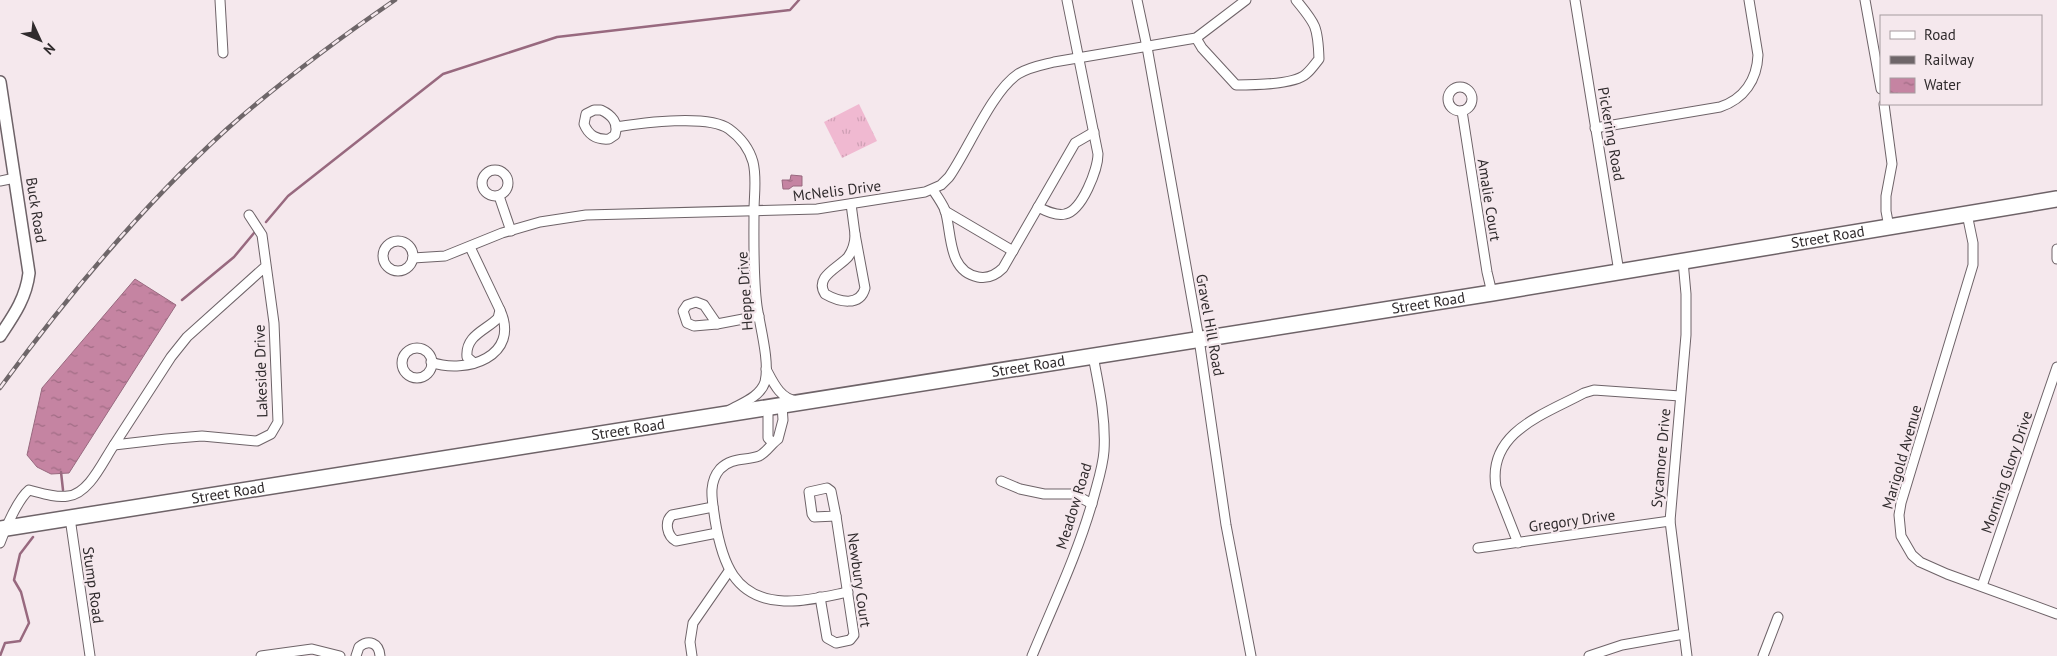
<svg xmlns="http://www.w3.org/2000/svg" width="2057" height="656" font-family="'PT Sans',sans-serif">
<defs>
<pattern id="park-tufts" width="24" height="20" patternUnits="userSpaceOnUse" patternTransform="scale(1.25)"><rect width="24" height="20" fill="#f0b9d1"/><path d="M3 7l-1-3M5 7V3M7 7l1-3M15 17l-1-3M17 17v-4M19 17l1-3" fill="none" stroke="#ce9fb4"/></pattern>
<pattern id="water-ripples" width="26" height="14" patternUnits="userSpaceOnUse" patternTransform="scale(1.25)"><rect width="26" height="14" fill="#c584a2"/><path d="M2 4q2-2 4 0t4 0M15 11q2-2 4 0t4 0" fill="none" stroke="#a06c84"/></pattern>
</defs>
<rect width="100%" height="100%" fill="#f5e8ed"/>
<polygon fill="url(#park-tufts)" points="859,104 877,141 842,158 824,122"/>
<g fill="url(#water-ripples)" stroke="#98697f">
<polygon points="791,175 802,176 802,186 793,186 789,189 783,189 782,180 790,180"/>
<polygon points="135,279 176,305 69,473 51,474 37,467 27,455 42,388"/>
</g>
<g fill="none" stroke-linecap="round" stroke-linejoin="round">
<g stroke="#98697f" stroke-width="2.5">
<polyline points="266,222 288,196 443,74 557,37 790,10 799,0"/>
<polyline points="182,300 234,257 254,233"/>
<polyline points="61,472 63,490"/>
<polyline points="0,656 5,643 20,641 29,623 21,592 14,580 20,554 33,537"/>
</g>
<defs>
<g id="minor">
<polyline points="220,0 223,53"/>
<polyline points="1137,0 1147,47 1199,339 1226,525 1251,656"/>
<polyline points="1575,0 1619,272"/>
<polyline points="1865,0 1881,89"/>
<path d="M1196,38L1202,48L1236,85C1252,85 1294,85 1306,74C1311,70 1315,64 1319,59C1318,27 1316,24 1296,0"/>
<circle cx="1460" cy="99" r="12"/>
<polyline points="1884,104 1892,164 1886,196 1886,211 1889,227"/>
<path d="M601,110C612,115 619,123 615,135L609,139C597,140 589,136 584,124L586,114L594,110Z"/>
<polyline points="1462,111 1487,272 1492,293"/>
<path d="M616,127C642,123 708,114 729,129C740,137 749,148 753,162C757,178 754,195 754,211C754,242 753,276 757,306C760,327 770,362 765,382C760,397 742,403 730,410"/>
<path d="M1595,128L1720,107C1744,99 1757,80 1758,55L1749,0"/>
<circle cx="495" cy="183" r="13"/>
<polyline points="0,181 15,178"/>
<path d="M933,190C937,196 942,203 945,210C952,232 947,271 978,277C988,279 996,275 1003,268L1075,143L1094,132"/>
<polyline points="499,196 511,231"/>
<polyline points="851,204 855,234"/>
<path d="M1038,207C1046,211 1056,216 1065,214C1082,211 1098,169 1098,154L1067,0"/>
<polyline points="945,211 1013,251"/>
<polyline points="1967,214 1973,243 1973,265 1901,503 1899,515 1901,536 1912,555 1920,562 1947,574 2057,614"/>
<polyline points="249,215 262,235 274,323 278,422 271,434 257,441 202,436 166,439 114,445 171,357 187,337 266,266"/>
<path d="M855,234L865,288C860,307 839,302 825,294C814,277 838,268 848,257C853,250 855,242 855,234Z"/>
<circle cx="398" cy="256" r="15"/>
<path d="M470,247L500,310L498,318C487,330 465,335 467,357L474,363"/>
<polyline points="2057,249 2057,259"/>
<path d="M413,258L445,256L502,233L540,222L586,215L817,209L925,192L941,185L949,177C968,150 992,91 1018,74C1029,67 1042,65 1054,62L1196,38L1246,0"/>
<polyline points="1683,261 1686,294 1686,335 1670,521 1687,656"/>
<polygon points="696,302 704,305 717,324 694,326 687,323 683,311 687,305"/>
<polyline points="717,324 759,316"/>
<circle cx="417" cy="363" r="15"/>
<path d="M431,362C466,375 521,356 500,310"/>
<path d="M766,369C773,382 780,399 797,401"/>
<path d="M782,405L783,420L778,439C771,444 767,452 759,456C745,461 732,457 720,469C707,484 713,503 715,520C722,562 734,599 784,601C804,602 828,596 848,592"/>
<polyline points="768,407 768,438 772,442"/>
<polyline points="1001,481 1020,489 1044,494 1074,494 1092,504"/>
<polygon points="827,488 831,491 836,516 814,517 812,514 809,492"/>
<path d="M713,507L672,515C664,522 667,536 676,541L717,533"/>
<polyline points="70,518 90,656"/>
<path d="M0,543C5,529 18,499 29,490C41,493 55,498 68,496C89,494 103,461 114,445"/>
<path d="M1518,543L1496,487C1487,432 1545,414 1584,393L1594,390L1680,396"/>
<polyline points="1478,548 1670,521"/>
<polyline points="1982,586 2057,367"/>
<polyline points="820,597 827,638 836,643 850,640 854,635 836,516"/>
<polyline points="261,656 312,649 340,656"/>
<path d="M356,656L359,647C369,639 379,643 380,656"/>
<polyline points="692,656 690,642 693,623 729,571"/>
<path d="M1032,656C1054,603 1079,551 1094,496C1098,481 1103,466 1104,451C1106,419 1099,387 1093,356"/>
<polyline points="1589,656 1622,645 1684,634"/>
<polyline points="1763,656 1778,617"/>
</g>
<path id="tertiary" d="M0,82L29,273C26,298 14,315 0,336"/>
<g id="primary">
<path id="s1" d="M0,529L1492,293L2057,199"/>
</g>
</defs>
<use href="#minor" stroke="#6e6368" stroke-width="11"/>
<use href="#tertiary" stroke="#6e6368" stroke-width="14"/>
<use href="#primary" stroke="#6e6368" stroke-width="18"/>
<use href="#minor" stroke="#fff" stroke-width="9"/>
<use href="#tertiary" stroke="#fff" stroke-width="11"/>
<use href="#primary" stroke="#fff" stroke-width="15"/>
<defs>
<path id="rail" d="M0,388C68,295 141,207 227,129C280,82 337,40 395,0"/>
</defs>
<use href="#rail" stroke="#6e6669" stroke-width="4.5"/>
<use href="#rail" stroke="#f5e8ed" stroke-width="2.5" stroke-dasharray="8" stroke-linecap="butt"/>
</g>
<g text-anchor="middle" stroke-width="4.5" stroke-linejoin="round" paint-order="stroke">
<g font-size="15" fill="#302b2d" stroke="#f5e8ed">
<text transform="translate(1611 134) rotate(80)" y="5">Pickering Road</text>
<text transform="translate(837 191) rotate(-7)" y="5">McNelis Drive</text>
<text transform="translate(1489 200) rotate(81)" y="5">Amalie Court</text>
<text transform="translate(36 210) rotate(81)" y="5">Buck Road</text>
<text dy="5" stroke="none"><textPath href="#s1" startOffset="1851">Street Road</textPath></text>
<text transform="translate(745 291) rotate(-94)" y="5">Heppe Drive</text>
<text dy="5" stroke="none"><textPath href="#s1" startOffset="1446">Street Road</textPath></text>
<text transform="translate(1210 325) rotate(80)" y="5">Gravel Hill Road</text>
<text dy="5" stroke="none"><textPath href="#s1" startOffset="1041">Street Road</textPath></text>
<text transform="translate(261 371) rotate(-92)" y="5">Lakeside Drive</text>
<text dy="5" stroke="none"><textPath href="#s1" startOffset="636">Street Road</textPath></text>
<text transform="translate(1902 457) rotate(-74)" y="5">Marigold Avenue</text>
<text transform="translate(1661 458) rotate(-85)" y="5">Sycamore Drive</text>
<text transform="translate(2007 472) rotate(-71)" y="5">Morning Glory Drive</text>
<text dy="5" stroke="none"><textPath href="#s1" startOffset="231">Street Road</textPath></text>
<text transform="translate(1074 506) rotate(-73)" y="5">Meadow Road</text>
<text transform="translate(1572 521) rotate(-8)" y="5">Gregory Drive</text>
<text transform="translate(859 580) rotate(82)" y="5">Newbury Court</text>
<text transform="translate(93 585) rotate(82)" y="5">Stump Road</text>
</g>
</g>
<rect x="1880" y="15" width="162" height="90" fill="#f5e8ed" stroke="#a69ca0"/>
<rect x="1890" y="31" width="25" height="8" fill="#ffffff" stroke="#a69ca0"/>
<text x="1924" y="40" font-size="15" fill="#302b2d">Road</text>
<rect x="1890" y="56" width="25" height="8" fill="#6e6669" stroke="#a69ca0"/>
<text x="1924" y="65" font-size="15" fill="#302b2d">Railway</text>
<rect x="1890" y="78" width="25" height="15" fill="url(#water-ripples)" stroke="#a69ca0"/>
<text x="1924" y="90" font-size="15" fill="#302b2d">Water</text>
<g transform="translate(40 40) rotate(134)" stroke="#f5e8ed" stroke-width="4" paint-order="stroke">
<path d="M0-4L9 19L0 12L-9 19Z" fill="#302b2d"/>
<text y="-8" font-size="14" font-weight="bold" text-anchor="middle" fill="#302b2d">N</text>
</g>
</svg>
